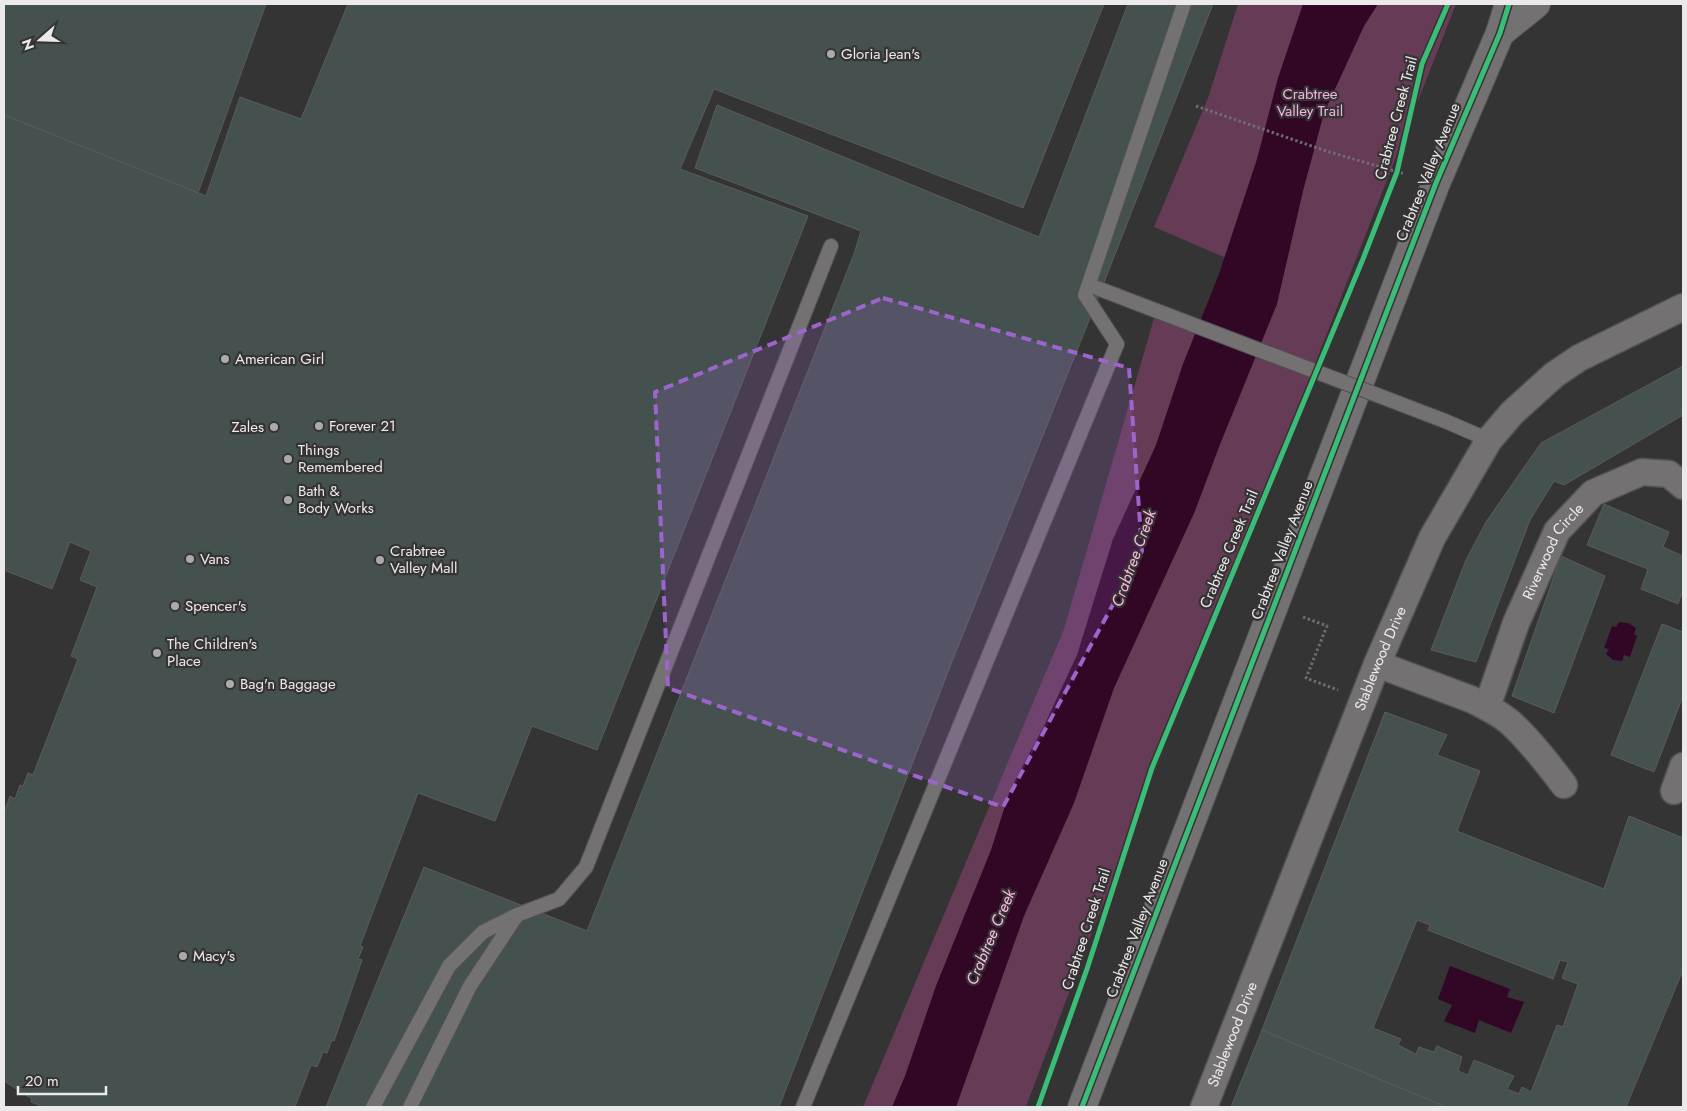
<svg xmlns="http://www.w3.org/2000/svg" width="1687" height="1111" font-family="Jost,sans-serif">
<rect width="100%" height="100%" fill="#353434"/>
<polygon fill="#653b55" points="1238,4 1456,4 1079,966 1026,1107 863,1107 1064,629 1157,308 1211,331 1231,260 1154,227 1208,98"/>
<g fill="#320625">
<polygon points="1303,4 1378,4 1364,26 1324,113 1303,191 1277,304 1219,447 1195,511 1114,688 1074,803 1024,916 956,1107 892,1107 905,1076 936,986 991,850 1010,790 1044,726 1077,655 1113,539 1156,445 1183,364 1219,274 1257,159 1278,78"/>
<polygon points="1619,622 1628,623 1636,628 1634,634 1637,636 1630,657 1624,655 1622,661 1613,660 1606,654 1609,649 1604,648 1612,626 1616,627"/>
<polygon points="1450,966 1510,989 1507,997 1524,1002 1511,1033 1479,1020 1475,1033 1444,1021 1452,1005 1438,999"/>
</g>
<g fill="#44514e" stroke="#5c5b5c" fill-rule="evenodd">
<polygon points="4,4 266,4 198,193 4,115"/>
<polygon points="348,4 1104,4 1023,208 714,89 680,169 808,216 597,750 532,726 495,821 418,793 360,946 363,947 358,959 362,960 334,1041 332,1040 327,1053 323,1052 317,1067 311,1065 295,1107 44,1107 31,1102 32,1099 4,1081 4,813 10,796 15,799 20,785 23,786 28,773 33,775 78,659 71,656 97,587 80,580 91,551 70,542 52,589 4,570 4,115 206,196 240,97 301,119"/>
<polygon points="1128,4 1213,4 1092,313 951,664 779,1107 326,1107 424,867 587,931 854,254 861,231 695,168 717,105 1039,237"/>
<polygon points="1683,366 1683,415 1564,485 1554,481 1530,520 1476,662 1431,650 1466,560 1486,522 1541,443"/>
<polygon points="1604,504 1669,532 1663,547 1683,556 1683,590 1678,604 1641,589 1648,569 1587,545"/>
<polygon points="1561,556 1605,576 1554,713 1512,696"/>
<polygon points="1662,624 1683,632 1683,696 1654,772 1611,755"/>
<path d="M1385,712L1447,735L1437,755L1480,771L1457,831L1604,889L1629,816L1683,838V970L1626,1107H1446L1262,1030ZM1417,920L1430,925L1428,930L1553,979L1560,960L1568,962L1562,978L1578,984L1563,1027L1557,1025L1531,1092L1522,1087L1519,1094L1507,1089L1514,1076L1474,1060L1468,1075L1458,1071L1462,1057L1437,1046L1434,1052L1419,1047L1416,1054L1398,1045L1401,1039L1373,1028Z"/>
<polygon points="1262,1030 1446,1107 1231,1107"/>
</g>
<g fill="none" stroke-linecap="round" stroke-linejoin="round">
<defs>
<g id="service">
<polyline points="1445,421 1489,440"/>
<polyline points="373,1107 449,966 483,932 517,915 559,899 586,867 831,246"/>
<polyline points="410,1107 470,986 517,915"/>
<polyline points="803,1107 1117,344 1085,295 1184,4"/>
</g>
<g id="minor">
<path d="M1377,664L1473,700C1486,707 1502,714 1513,725C1532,743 1548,764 1564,785"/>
<path id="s1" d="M1487,707L1516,623L1557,531L1593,493L1642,472L1669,474L1683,486"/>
<polyline points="1674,791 1683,766"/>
<path id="s2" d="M1204,1107L1377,664L1432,538L1489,440L1512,413L1554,375L1579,358L1683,307"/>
</g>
<g id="tertiary">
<polyline points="1500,33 1536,4"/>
<polyline points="1082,1107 1436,183 1500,33 1509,4"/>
</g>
</defs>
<use href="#service" stroke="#525252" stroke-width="16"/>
<use href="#minor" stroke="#525252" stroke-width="29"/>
<use href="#tertiary" stroke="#525252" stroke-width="30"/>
<g stroke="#6e6c6d" stroke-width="3" stroke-dasharray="2.5 2.5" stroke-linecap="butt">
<polyline points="1196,106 1326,151 1405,174"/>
<polyline points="1303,617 1327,626 1306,678 1338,690"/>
</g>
<use href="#service" stroke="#737172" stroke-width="14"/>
<use href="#minor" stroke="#737172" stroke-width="26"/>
<use href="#tertiary" stroke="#737172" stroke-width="28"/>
<defs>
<polyline id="service-bridge" points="1097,288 1445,421"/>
</defs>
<use href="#service-bridge" stroke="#525252" stroke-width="16" stroke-linecap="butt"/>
<use href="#service-bridge" stroke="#737172" stroke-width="14"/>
<defs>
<g id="cycleway">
<polyline points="1038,1107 1087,969 1152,768 1363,259 1397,172 1422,64 1448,4"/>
<polyline points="1082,1107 1436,183 1500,33 1509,4"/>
</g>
</defs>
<use href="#cycleway" stroke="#363334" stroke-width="8"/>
<use href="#cycleway" stroke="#3abd76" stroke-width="5"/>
</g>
<path fill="#9d65cc" fill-opacity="0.2" stroke="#9d65cc" stroke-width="4" stroke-dasharray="10 6" stroke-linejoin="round" d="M883,298L1129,368L1142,551L1003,807L668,688L655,392Z"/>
<g fill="#abaaaa" stroke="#363334" stroke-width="2">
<circle cx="831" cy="54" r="5"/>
<circle cx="225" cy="359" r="5"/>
<circle cx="319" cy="426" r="5"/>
<circle cx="274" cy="427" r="5"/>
<circle cx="288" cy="459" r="5"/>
<circle cx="288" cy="500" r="5"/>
<circle cx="190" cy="559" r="5"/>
<circle cx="380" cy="560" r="5"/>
<circle cx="175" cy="606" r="5"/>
<circle cx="157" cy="653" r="5"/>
<circle cx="230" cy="684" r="5"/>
<circle cx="183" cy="956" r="5"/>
</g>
<g text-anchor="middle" stroke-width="4.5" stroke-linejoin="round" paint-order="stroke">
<g font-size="15" fill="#ebe9ea" stroke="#363334" text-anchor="start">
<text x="841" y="59">Gloria Jean's</text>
<text x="235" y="364">American Girl</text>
<text x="329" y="431">Forever 21</text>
<text x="264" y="432" text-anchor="end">Zales</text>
<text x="298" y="455">Things<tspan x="298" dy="17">Remembered</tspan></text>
<text x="298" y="496">Bath &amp;<tspan x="298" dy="17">Body Works</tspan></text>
<text x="390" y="556">Crabtree<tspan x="390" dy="17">Valley Mall</tspan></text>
<text x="200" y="564">Vans</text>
<text x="185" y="611">Spencer's</text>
<text x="167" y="649">The Children's<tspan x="167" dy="17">Place</tspan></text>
<text x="240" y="689">Bag'n Baggage</text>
<text x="193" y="961">Macy's</text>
</g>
<g font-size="15" fill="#f6b2db" stroke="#363334">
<text x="1310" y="99">Crabtree<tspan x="1310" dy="17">Valley Trail</tspan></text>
</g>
<g font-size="15" fill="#ebe9ea" stroke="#363334">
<text transform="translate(1396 118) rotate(-75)" y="5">Crabtree Creek Trail</text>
<text transform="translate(1428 172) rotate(-68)" y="5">Crabtree Valley Avenue</text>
<text transform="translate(1229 549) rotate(-67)" y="5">Crabtree Creek Trail</text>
<text transform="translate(1282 550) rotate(-69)" y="5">Crabtree Valley Avenue</text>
<text dy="5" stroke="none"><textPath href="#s1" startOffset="170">Riverwood Circle</textPath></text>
<text dy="5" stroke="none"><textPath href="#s2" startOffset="482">Stablewood Drive</textPath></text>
<text transform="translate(1137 928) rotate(-69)" y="5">Crabtree Valley Avenue</text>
<text transform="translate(1086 929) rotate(-72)" y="5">Crabtree Creek Trail</text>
<text dy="5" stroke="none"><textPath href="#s2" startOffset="78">Stablewood Drive</textPath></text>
</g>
<g font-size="16" font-style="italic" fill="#feb9e2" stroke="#363334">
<text transform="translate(1133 558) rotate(-70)" y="6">Crabtree Creek</text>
<text transform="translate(990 937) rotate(-67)" y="6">Crabtree Creek</text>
</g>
</g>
<rect width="1687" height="1111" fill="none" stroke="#ebe9ea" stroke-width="10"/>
<g transform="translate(40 40) rotate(250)" stroke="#363334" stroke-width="4" paint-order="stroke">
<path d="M0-4L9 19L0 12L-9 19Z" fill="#ebe9ea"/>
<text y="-8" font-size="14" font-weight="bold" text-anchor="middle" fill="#ebe9ea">N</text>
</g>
<path d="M18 1086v8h88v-8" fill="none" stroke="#ebe9ea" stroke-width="2.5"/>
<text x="25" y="1086" font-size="15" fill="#ebe9ea" stroke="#363334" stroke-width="4" paint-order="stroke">20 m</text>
</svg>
